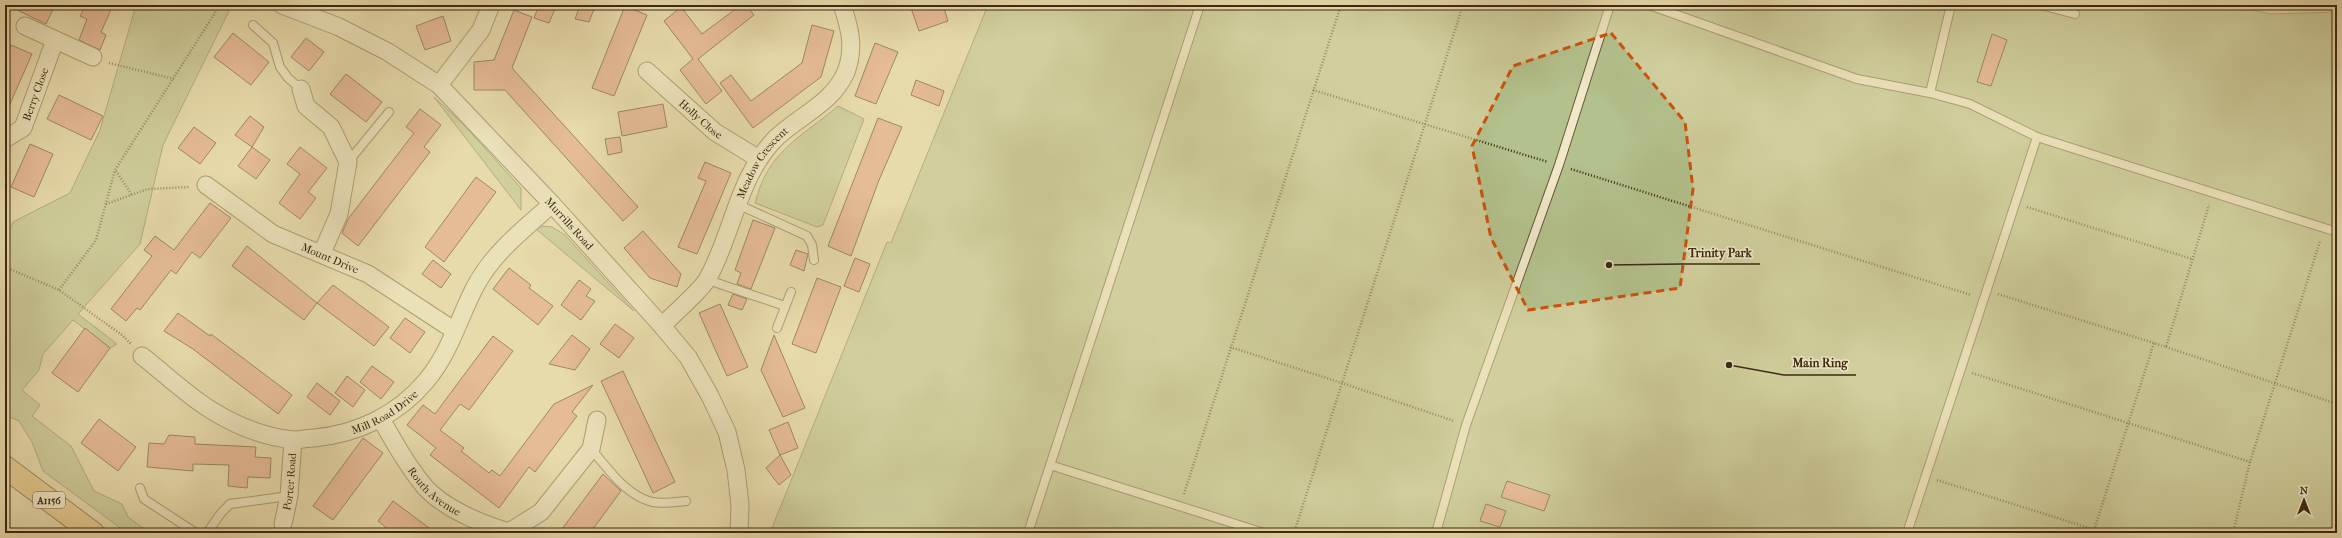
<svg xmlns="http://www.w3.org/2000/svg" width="2342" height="538" font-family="'IM FELL French Canon',serif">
<rect width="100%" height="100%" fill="#e8dbac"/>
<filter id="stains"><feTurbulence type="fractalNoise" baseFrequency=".005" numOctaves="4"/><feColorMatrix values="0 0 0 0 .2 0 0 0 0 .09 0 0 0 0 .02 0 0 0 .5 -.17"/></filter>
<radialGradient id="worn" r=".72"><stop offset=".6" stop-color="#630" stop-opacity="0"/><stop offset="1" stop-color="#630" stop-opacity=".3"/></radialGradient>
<g fill="#b3c18c" stroke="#78754e">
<polygon points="136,5 232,5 163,145 140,244 78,314 117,344 110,348 73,320 43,354 39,370 22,390 40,405 32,416 71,446 94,491 122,504 128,517 150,533 127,533 43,471 32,442 19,421 5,415 5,240 13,222 70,193 100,130"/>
<polygon points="988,5 2228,5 2271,14 2337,12 2337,533 770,533 887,242 891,243"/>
<polygon points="434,97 463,124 521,188 521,210"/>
<path d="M838,106L864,119L823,225L817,227L755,203C758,193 761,183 766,174C782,144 813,128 838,106Z"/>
<polygon points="541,226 552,227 565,235 634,311 536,229"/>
</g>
<g fill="#e4977e" stroke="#3d2910">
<polygon points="7,5 55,5 46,24"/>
<polygon points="86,5 113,5 101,32 106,35 100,50 79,40 87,19 80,16"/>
<polygon points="539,5 555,9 549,23 534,18"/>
<polygon points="580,5 594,9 589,22 575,19"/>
<polygon points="741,5 746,5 754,15 698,59 722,91 706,104 680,70 693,59 664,21 681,7 702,34"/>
<polygon points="910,5 943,5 948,21 919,31"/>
<polygon points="625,6 647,15 614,96 592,88"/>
<polygon points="514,10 532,17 512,68 638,207 623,221 505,90 474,90 474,62 494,60"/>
<polygon points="443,16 451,41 425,50 416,26"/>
<polygon points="812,25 834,31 821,77 753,128 720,83 731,75 751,101 802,63"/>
<polygon points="233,33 269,62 251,85 214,57"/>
<polygon points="1992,34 2007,40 1991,86 1977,82"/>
<polygon points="306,38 324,52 309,71 291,57"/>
<polygon points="875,43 898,52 876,104 855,96"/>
<polygon points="11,45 32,54 5,115 5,58"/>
<polygon points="346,74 382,102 366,122 330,94"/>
<polygon points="916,80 944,91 939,106 911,95"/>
<polygon points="59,95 103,116 91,140 47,119"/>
<polygon points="663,104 667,127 622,136 618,112"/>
<polygon points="420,109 441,125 424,147 430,152 358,246 342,233 348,219 414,133 406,127"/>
<polygon points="250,116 264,127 252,147 235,135"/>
<polygon points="878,118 902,127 879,180 851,256 828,246"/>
<polygon points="194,127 216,143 200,164 178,148"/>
<polygon points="620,137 622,152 608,155 605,139"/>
<polygon points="30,144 53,154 34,197 11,187"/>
<polygon points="252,147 270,160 256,179 238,166"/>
<polygon points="300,147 327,168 308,192 316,198 300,219 279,203 300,174 287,164"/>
<polygon points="705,162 731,173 697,254 678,247 706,181 698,178"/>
<polygon points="476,177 496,192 444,262 425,247"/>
<polygon points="210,203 231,218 200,258 192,252 176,274 171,270 140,310 137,308 126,321 111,309 152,256 144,250 155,236 174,250"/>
<polygon points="753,220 775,228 751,289 737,284 741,273 735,270"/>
<polygon points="643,231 681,274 677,287 650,278 624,248"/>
<polygon points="247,246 317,303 304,320 232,266"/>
<polygon points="796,250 808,254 804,271 790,265"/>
<polygon points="855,258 870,264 859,292 844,286"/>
<polygon points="433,260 451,274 441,288 422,274"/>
<polygon points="509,268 531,285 529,288 553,306 538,325 493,289"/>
<polygon points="817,278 841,287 816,353 792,344"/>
<polygon points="579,280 591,289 586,296 595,301 581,320 561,305"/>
<polygon points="333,285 389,327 374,346 317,303"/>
<polygon points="733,294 747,299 742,310 728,305"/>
<polygon points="720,304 748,367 727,376 699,313"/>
<polygon points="178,313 210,336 211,334 292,395 278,414 193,349 164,331"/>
<polygon points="405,318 425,332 410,353 390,338"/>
<polygon points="615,324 634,338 619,358 600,344"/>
<polygon points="85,328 110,348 78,392 52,373"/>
<polygon points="572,335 590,349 575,370 549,364"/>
<polygon points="774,335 805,408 783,417 761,370"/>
<polygon points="493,336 513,351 469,410 460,404 440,430 464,448 461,451 489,473 492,470 500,476 554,404 593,385 572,412 577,416 535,472 529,467 499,508 430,455 436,448 407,425 423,405 435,414"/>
<polygon points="372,366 394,382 381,399 360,382"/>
<polygon points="623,371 675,482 653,493 601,381"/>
<polygon points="347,376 365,390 353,407 335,393"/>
<polygon points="317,383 340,401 330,415 307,397"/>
<polygon points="99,419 136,447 118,471 81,443"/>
<polygon points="788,422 798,448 780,455 769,430"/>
<polygon points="169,435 195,437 195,444 256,447 255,457 271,458 270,478 248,477 247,488 228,486 229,465 193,464 193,471 147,467 149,443 164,444"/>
<polygon points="363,438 383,453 333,520 313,506"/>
<polygon points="780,455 791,475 779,485 766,468"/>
<polygon points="603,474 621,491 590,533 559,533"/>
<polygon points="1507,481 1550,495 1544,511 1501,497"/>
<polygon points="393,501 436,533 393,533 378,521"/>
<polygon points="1486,504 1506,511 1500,527 1480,521"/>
</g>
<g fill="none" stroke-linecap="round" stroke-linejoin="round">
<defs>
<g id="service">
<polyline points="1649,5 1857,79 1930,93 1970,104 2037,137 2337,232"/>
<polyline points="2041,5 2075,14"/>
<polyline points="253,25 273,43 280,67 288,78 301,89"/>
<polyline points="1930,93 1951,5"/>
<polyline points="348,162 389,112"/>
<polyline points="737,204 807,236 812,245 814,260"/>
<polyline points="708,280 785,306"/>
<polyline points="777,328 791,292"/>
<path d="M591,449C608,468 625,495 652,502C662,504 676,502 686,501"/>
<polyline points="1050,465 1264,533"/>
<polyline points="140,488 144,499 196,533"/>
<polyline points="207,533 221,513 230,504 289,496"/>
<polyline points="1028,533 1200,5"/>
<polyline points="1436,533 1466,425 1559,165 1610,5"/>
<polyline points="1907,533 2037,137"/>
</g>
<g id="minor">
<path id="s1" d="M282,5L339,27L388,52L439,85L552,204L662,326L688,357L710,396L727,432L736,470L740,505L739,533"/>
<polyline points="25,26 93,57"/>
<path id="s2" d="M647,71L715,132L759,159"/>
<polyline points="439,85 481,30 491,5"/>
<polyline points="301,89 306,106 331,127 348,162 339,214 322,253"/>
<path id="s3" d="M5,139L23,128L55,40"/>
<path id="s4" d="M206,185L273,234L368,274L455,331"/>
<path id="s5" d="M662,326C673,314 702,290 708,278C733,233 738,176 776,138C800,115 832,104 846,72C855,48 850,28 842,5"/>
<path id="s6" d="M142,356C165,374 187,395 211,410C235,425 265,437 293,440C299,440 307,438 314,438C357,434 398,415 426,381C450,353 459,317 476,285C494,252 524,229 552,204"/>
<path id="s7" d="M381,419C394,442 407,465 424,486C443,508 481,524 509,532L541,512L591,449L597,420"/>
<path id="s8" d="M283,524L289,496L293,440"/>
</g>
<polyline id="primary" points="5,467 93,533"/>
</defs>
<use href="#service" stroke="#685637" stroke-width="10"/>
<use href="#minor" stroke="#685637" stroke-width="19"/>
<use href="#primary" stroke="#3d2910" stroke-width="24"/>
<g stroke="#3d2910" stroke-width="2.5" stroke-dasharray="1 2" stroke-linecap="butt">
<polyline points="109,63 174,79"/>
<polyline points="1313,90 1548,162"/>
<polyline points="1571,169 1971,295"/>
<polyline points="116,171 132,195"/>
<polyline points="106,204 148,189 189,187"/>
<polyline points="2027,207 2192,259"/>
<polyline points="5,267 59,290 122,335 131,344"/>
<polyline points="59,290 96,240 115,170 220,5"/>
<polyline points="1998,294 2154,343"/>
<polyline points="1230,347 1342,383 1454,421"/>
<polyline points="2166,347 2337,404"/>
<polyline points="1972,373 2250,462"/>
<polyline points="1937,480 2105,533"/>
<polyline points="1184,494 1341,5"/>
<polyline points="2094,530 2154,343 2166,347 2209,205"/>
<polyline points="1294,533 1463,5"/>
<polyline points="2233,533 2250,462 2320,241"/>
</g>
<use href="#service" stroke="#f0e8c9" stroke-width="8"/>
<use href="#minor" stroke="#f0e8c9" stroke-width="17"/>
<use href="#primary" stroke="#e4be76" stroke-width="22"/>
</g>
<path d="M0 0H2342V538H0ZM1611,33L1685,122L1693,189L1680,288L1528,310L1491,238L1472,146L1513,66Z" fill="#e8dbac" fill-opacity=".55" fill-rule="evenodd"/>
<path fill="none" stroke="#ce520d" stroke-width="3" stroke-dasharray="8 5" stroke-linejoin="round" d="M1611,33L1685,122L1693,189L1680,288L1528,310L1491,238L1472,146L1513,66Z"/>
<g text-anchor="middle" stroke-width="3" stroke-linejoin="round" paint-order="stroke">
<rect fill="#f0e8c9" stroke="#736248" stroke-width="1" x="33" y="492" width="32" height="16" rx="3"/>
<g font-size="10" font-weight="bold" fill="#3d2910">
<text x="49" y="504">A1156</text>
</g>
<g font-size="11" fill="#3d2910" stroke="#f0e8c9">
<text dy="4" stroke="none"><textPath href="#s3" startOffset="57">Berry Close</textPath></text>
<text dy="4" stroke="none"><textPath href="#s2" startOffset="72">Holly Close</textPath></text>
<text dy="4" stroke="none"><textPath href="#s5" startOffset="195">Meadow Crescent</textPath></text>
<text dy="4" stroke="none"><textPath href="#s1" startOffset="367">Murrills Road</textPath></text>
<text dy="4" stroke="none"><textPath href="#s4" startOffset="145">Mount Drive</textPath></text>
<text dy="4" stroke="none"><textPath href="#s6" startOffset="273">Mill Road Drive</textPath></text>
<text dy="4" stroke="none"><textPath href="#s8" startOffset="43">Porter Road</textPath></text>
<text dy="4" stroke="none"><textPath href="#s7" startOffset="91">Routh Avenue</textPath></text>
</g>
</g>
<path fill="none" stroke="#3d2910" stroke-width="1.5" d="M1609 265L1681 264H1760M1729 365L1784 375H1856"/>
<g fill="#3d2910" stroke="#f0e8c9" stroke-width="1.5">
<circle cx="1609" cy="265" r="4"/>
<circle cx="1729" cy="365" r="4"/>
</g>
<g font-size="12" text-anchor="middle" font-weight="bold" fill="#3d2910" stroke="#f0e8c9" stroke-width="3" stroke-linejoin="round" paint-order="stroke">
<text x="1720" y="257">Trinity Park</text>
<text x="1820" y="367">Main Ring</text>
</g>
<rect width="2342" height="538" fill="none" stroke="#e8dbac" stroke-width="20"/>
<rect x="6" y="6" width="2330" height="526" fill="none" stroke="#3d2910" stroke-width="2"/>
<rect x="10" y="10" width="2322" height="518" fill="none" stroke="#3d2910"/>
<g transform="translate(2304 500)" stroke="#f0e8c9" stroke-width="3" paint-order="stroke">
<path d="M0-3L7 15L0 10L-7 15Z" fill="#3d2910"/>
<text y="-6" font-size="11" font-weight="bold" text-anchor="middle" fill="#3d2910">N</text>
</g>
<rect width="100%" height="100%" filter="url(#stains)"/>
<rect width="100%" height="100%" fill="url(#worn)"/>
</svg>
